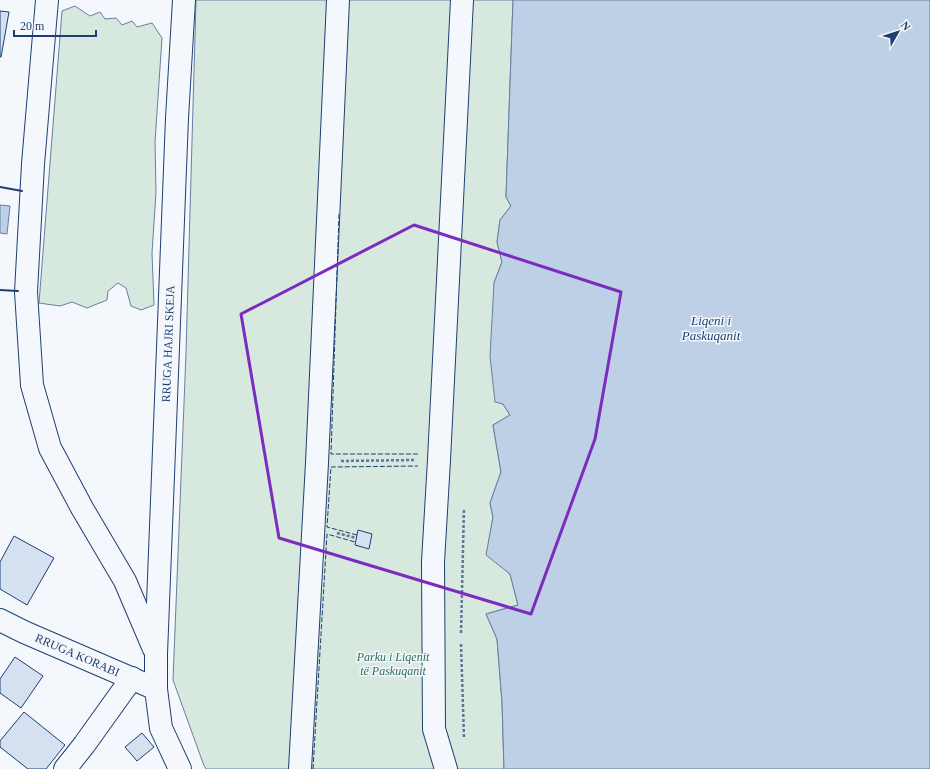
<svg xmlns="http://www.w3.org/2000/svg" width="930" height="769" font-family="Georgia,serif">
<rect width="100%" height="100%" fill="#f4f7fb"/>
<g fill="#d7e8df" stroke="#687fa3">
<polygon points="196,0 513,0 506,197 511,206 500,220 497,242 502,262 494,283 503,404 510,415 493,425 501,472 490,503 493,517 487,554 510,574 518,605 486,614 497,639 502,702 504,769 206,769 203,763 173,680 186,353"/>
<polygon points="75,6 90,16 100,12 105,19 116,18 122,25 132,21 137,27 152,23 162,38 155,142 156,192 152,253 154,305 141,310 131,306 126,288 118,283 108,291 107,300 87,308 72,302 60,306 39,303 62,11"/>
</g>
<g fill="#bed0e5" stroke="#687fa3">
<polygon points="513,0 930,0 930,769 504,769 502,702 497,639 486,614 518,605 510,574 486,555 493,517 490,503 501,472 493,425 510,415 503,404 495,402 490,356 494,283 502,262 497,242 500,220 511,206 506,197"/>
<polygon points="0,205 10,206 7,234 0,233"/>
</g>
<g fill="#d5e0f0" stroke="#1d3f73">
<polygon points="0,11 9,12 1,57 0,57"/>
<polygon points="358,530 372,534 369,549 355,545"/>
<polygon points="14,536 54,558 27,605 0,589 0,562"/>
<polygon points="15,657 43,676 21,708 0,693 0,679"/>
<polygon points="24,712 65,745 46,769 28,769 0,747 0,741"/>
<polygon points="142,733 154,747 137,761 125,747"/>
</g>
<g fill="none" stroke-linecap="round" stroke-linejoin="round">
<defs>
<g id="minor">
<polyline points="47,0 33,164 26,292 32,385 50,448 82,508 125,581 154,649"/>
<path id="s1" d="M0,620L24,632L156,689"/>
<polyline points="65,769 84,745 132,678"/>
<path id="s2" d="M180,769L161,728L156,689V654L177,118L184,0"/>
<polyline points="300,769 317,463 338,0"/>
<polyline points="446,769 434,729 433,562 439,460 462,0"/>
</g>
</defs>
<use href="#minor" stroke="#1d3f73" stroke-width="24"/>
<g stroke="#5e769c" stroke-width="2.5" stroke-dasharray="3 2" stroke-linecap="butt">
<polyline points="341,461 414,460"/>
<polyline points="337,533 356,538"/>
<polyline points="461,633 464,508"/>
<polyline points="461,644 464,737"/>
</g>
<use href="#minor" stroke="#f4f7fb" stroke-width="22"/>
<g stroke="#1d3f73" stroke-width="1" stroke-dasharray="5 2" stroke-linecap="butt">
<polyline points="339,214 331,454 419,454"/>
<polyline points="357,535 327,527 331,467 418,466"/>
<polyline points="313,769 327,534 355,542"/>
</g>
<g stroke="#1d3f73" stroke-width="2">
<polyline points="0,187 22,191"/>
<polyline points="0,290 18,291"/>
</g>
</g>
<path fill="none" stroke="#7b2cbf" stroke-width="3" stroke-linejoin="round" d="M414,225L621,292L595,439L531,614L279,538L241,314Z"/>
<g text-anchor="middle" stroke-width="3" stroke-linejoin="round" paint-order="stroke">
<g font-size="12" fill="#1d3f73" stroke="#f4f7fb">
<text dy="4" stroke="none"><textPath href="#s2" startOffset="430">RRUGA HAJRI SKEJA</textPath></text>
<text dy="4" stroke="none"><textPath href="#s1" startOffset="85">RRUGA KORABI</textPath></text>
</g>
<g font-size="12" font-style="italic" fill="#2c6c60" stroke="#f4f7fb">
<text x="393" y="661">Parku i Liqenit<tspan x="393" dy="14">të Paskuqanit</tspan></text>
</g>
<g font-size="13" font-style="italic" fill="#1d3f73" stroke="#f4f7fb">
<text x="711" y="325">Liqeni i<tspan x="711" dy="15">Paskuqanit</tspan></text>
</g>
</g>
<g transform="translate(898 32) rotate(51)" stroke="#f4f7fb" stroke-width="3" paint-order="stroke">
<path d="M0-3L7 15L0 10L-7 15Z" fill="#1d3f73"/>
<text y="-6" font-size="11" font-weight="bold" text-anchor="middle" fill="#1d3f73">N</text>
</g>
<path d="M14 30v6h82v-6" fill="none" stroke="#1d3f73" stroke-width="2"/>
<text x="20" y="30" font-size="12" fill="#1d3f73" stroke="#f4f7fb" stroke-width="3" paint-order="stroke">20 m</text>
</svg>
